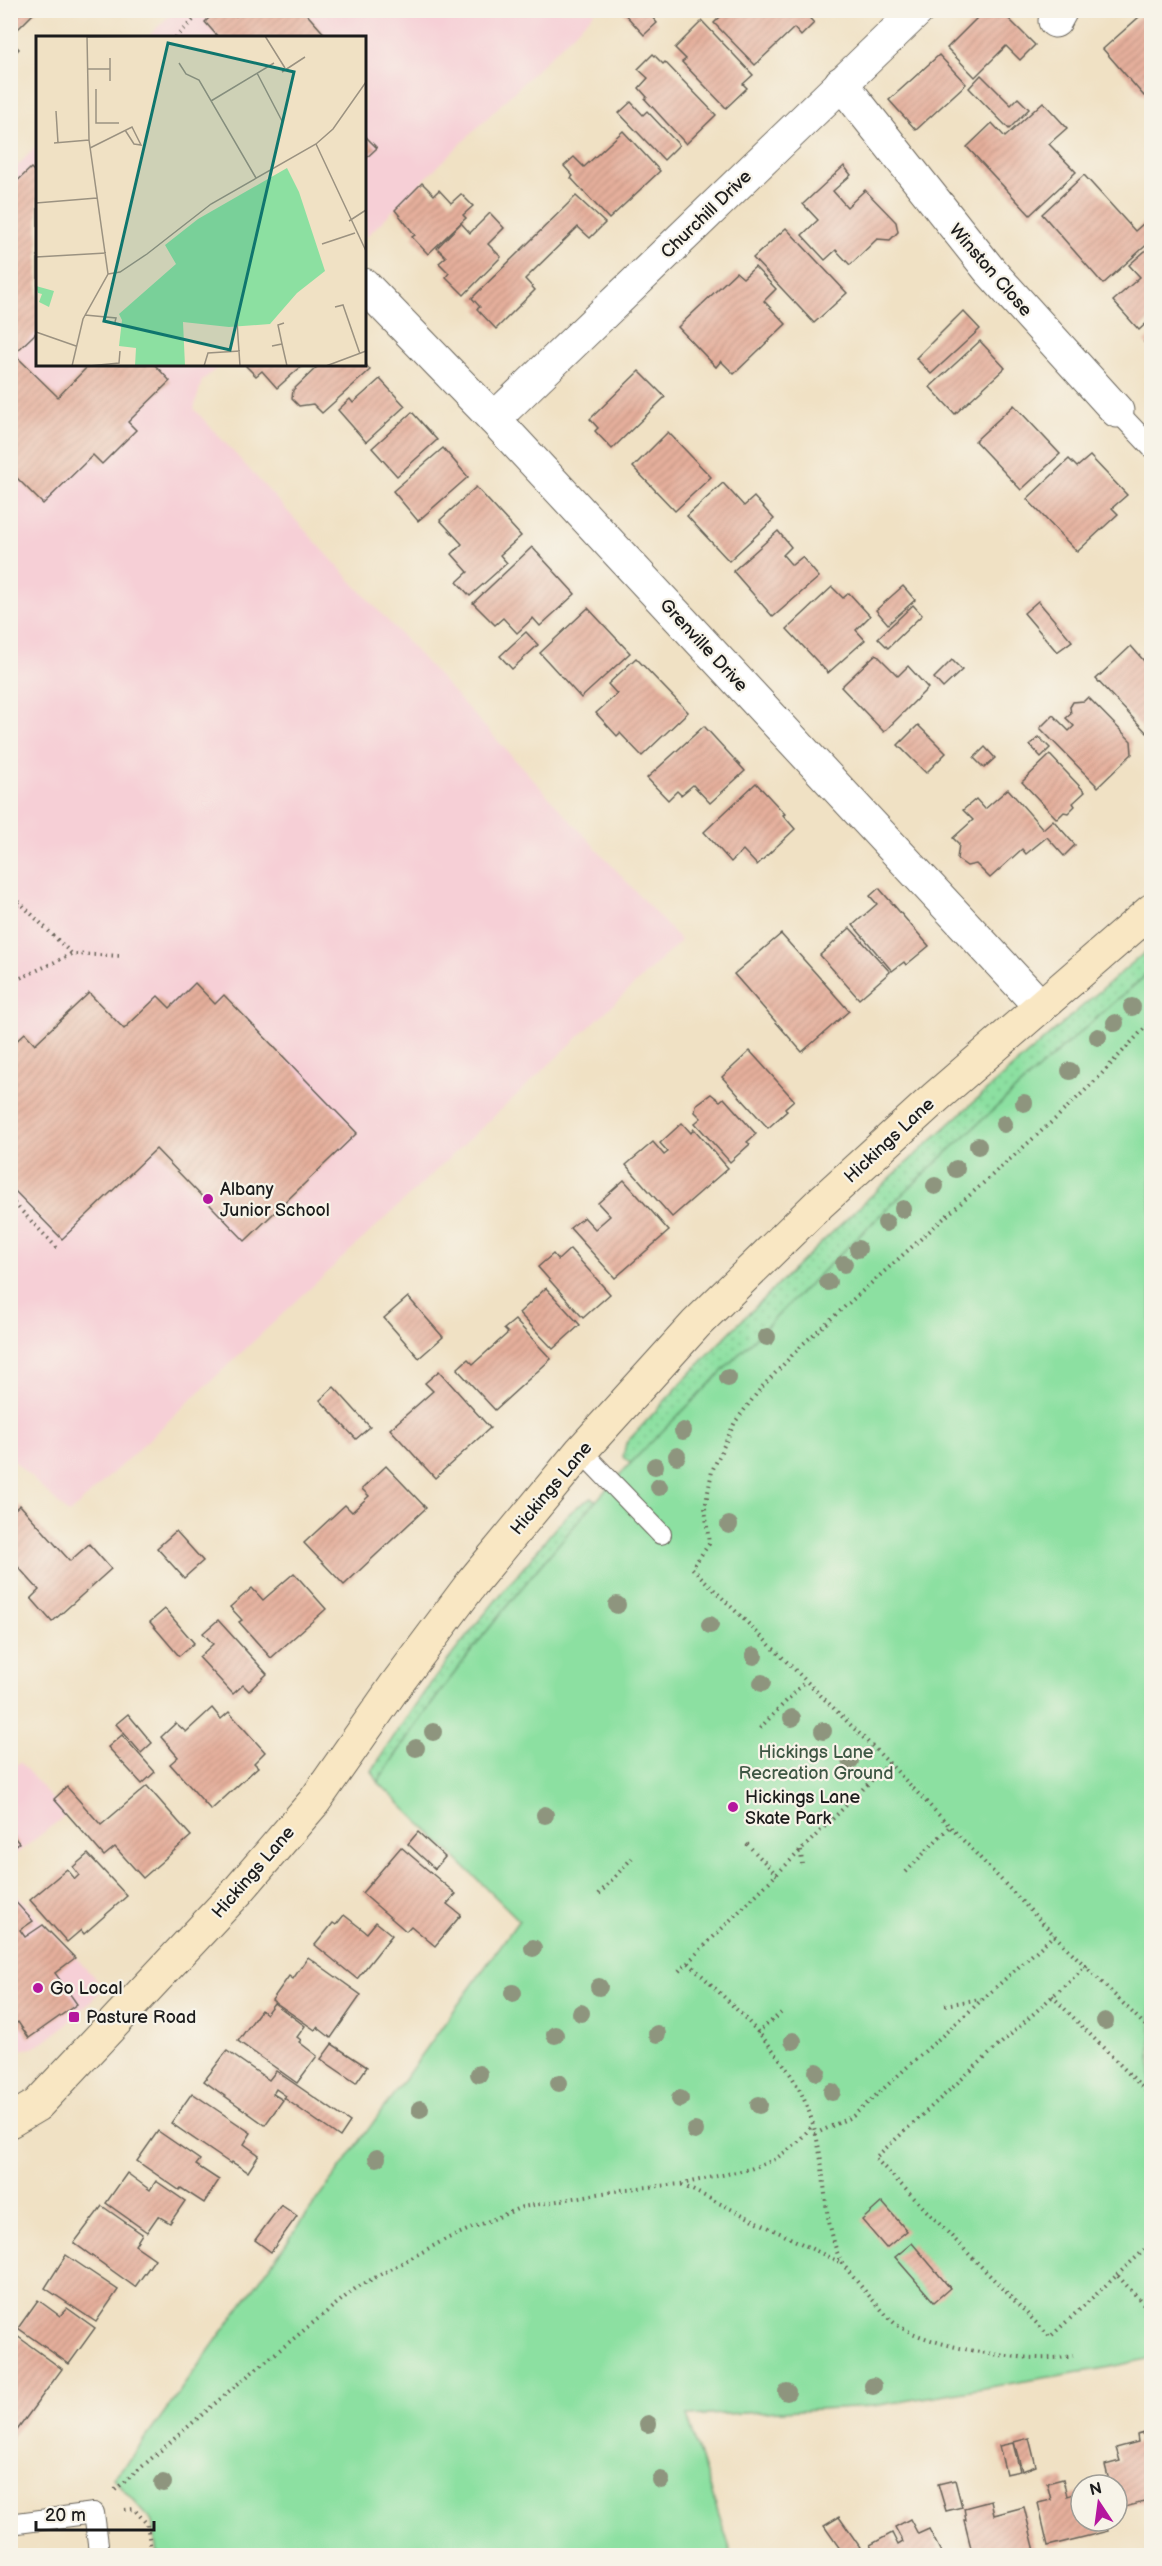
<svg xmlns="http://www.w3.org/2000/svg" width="1162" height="2566" font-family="'Balsamiq Sans',sans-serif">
<defs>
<pattern id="grass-dots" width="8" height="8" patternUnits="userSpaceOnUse" patternTransform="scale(1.5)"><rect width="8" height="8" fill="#8ce0a1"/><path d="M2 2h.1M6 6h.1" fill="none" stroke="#78c08a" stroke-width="1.8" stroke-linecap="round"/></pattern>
<pattern id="building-hatch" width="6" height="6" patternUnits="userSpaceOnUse" patternTransform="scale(1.5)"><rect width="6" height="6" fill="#e5af9b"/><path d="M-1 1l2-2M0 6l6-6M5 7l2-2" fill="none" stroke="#c49685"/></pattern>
</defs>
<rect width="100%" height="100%" fill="#f7f3e8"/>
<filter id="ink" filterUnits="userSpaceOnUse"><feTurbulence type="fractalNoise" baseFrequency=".0167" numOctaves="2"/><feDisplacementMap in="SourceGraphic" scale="12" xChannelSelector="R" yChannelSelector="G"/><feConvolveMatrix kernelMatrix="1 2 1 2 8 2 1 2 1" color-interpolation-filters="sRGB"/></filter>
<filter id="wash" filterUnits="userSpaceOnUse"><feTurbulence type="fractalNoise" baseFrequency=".008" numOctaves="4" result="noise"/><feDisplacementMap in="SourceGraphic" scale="24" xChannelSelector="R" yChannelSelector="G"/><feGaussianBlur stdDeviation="1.35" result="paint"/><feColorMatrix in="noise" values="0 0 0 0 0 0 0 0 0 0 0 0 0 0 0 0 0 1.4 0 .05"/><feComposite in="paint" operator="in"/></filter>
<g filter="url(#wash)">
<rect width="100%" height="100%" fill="#f0e1c4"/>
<g fill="#f6cfd6">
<polygon points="174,11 596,11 365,238 364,38 147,38"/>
<polygon points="37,146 38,364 220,365 202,381 194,409 681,941 69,1514 10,1457 10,173"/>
<polygon points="20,1762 66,1815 11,1858 11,1769"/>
<polygon points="10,1887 104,1988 66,2025 44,2042 32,2048 17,2050 10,2049"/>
</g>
<g fill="url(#grass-dots)" stroke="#547e5e" stroke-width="1.5">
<path d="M1151,947V971C969,1126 799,1293 631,1464L623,1457L626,1443C661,1406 695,1367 732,1330C866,1196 1007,1070 1151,947Z"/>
<path d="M592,1498L597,1501C520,1591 443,1682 378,1782L372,1771C417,1696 472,1628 528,1562C546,1540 565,1510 592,1498Z"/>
</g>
<path fill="#8ce0a1" stroke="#547e5e" stroke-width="1.5" d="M1151,971V2358L1111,2367L873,2406L687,2416L732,2555H157L152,2521L113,2478L133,2456L519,1920L378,1782C446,1677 527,1578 611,1484C649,1443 691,1404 730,1363C865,1227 1005,1095 1151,971Z"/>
<g id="blocks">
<g fill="url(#building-hatch)">
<polygon points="10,10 37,10 10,37"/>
<polygon points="217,10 230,10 236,16 242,10 303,10 328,38 219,38 205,22"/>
<polygon points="621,10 646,10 657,23 644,35"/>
<polygon points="727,10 802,10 814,23 801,36 794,28 755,65 714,23"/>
<polygon points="985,10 1000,10 1035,45 1020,60 1006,46 975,77 947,48"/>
<polygon points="1147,10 1152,13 1152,90 1144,96 1103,49"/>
<polygon points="702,21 753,75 743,84 747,88 726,108 682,62 686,59 675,48"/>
<polygon points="10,40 19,49 10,58"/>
<polygon points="653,54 663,64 665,62 716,115 686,144 645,99 647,97 639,88 648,78 638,69"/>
<polygon points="939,55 966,84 916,130 889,100"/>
<polygon points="981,75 1011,105 1018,98 1029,109 1009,129 969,88"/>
<polygon points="631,102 643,115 647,111 679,145 664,160 619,113"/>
<polygon points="1043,102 1067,128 1049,144 1076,172 1030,215 967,147 992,123 1005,137"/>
<polygon points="623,131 660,171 609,219 571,178 573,176 564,166 574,157 584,167"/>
<polygon points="364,135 377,148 364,160"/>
<polygon points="844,166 851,175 833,191 847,207 865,190 896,222 898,232 890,240 877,239 850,265 836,250 825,260 802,235 818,220 803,204"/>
<polygon points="31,168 38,175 38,331 14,354 58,397 90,364 154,364 170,381 128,422 136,430 102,464 93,455 43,504 10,471 10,262 14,259 10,255 10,188"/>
<polygon points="1084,175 1135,231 1144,223 1152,231 1152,240 1103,284 1042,214"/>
<polygon points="422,183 434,195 439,190 451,203 461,194 473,206 463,215 466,218 428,254 412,237 415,235 395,210"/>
<polygon points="576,196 605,223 590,238 578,227 525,279 535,290 496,329 477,309 480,307 472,298"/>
<polygon points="490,213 504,228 488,244 501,257 464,295 446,277 449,273 439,263 446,257 437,248 461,223 470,233"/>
<polygon points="786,228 847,293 814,323 753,258"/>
<polygon points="1152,245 1152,318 1139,330 1113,301 1140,277 1129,265"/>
<polygon points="755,267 776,289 764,301 786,324 734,374 721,361 716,367 678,327 736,272 743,278"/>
<polygon points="963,311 980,329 931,374 916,358"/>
<polygon points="1152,335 1152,351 1144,342"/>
<polygon points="980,341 1005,368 955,414 930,387"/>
<polygon points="249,364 304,364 277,388 262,371 256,376 246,366"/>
<polygon points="320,364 365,364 370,370 322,413 313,404 299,406 292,399 293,390"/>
<polygon points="639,371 665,397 612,449 595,431 598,428 590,419"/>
<polygon points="380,379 405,406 366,442 338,410 350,399 353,403"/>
<polygon points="1014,405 1060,454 1021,490 975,441"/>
<polygon points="412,412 437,440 397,476 372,448"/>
<polygon points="668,432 711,477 675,511 633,467"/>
<polygon points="443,448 468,477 418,521 393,491"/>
<polygon points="1090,456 1127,495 1112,508 1118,514 1077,552 1027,499 1069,459 1077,467"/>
<polygon points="723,483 744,506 754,497 774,519 729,561 687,516"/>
<polygon points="476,487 521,536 500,555 507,563 470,596 457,582 468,572 452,554 462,544 440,520"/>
<polygon points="778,531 791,547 783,555 789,562 792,565 802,557 819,577 773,617 733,571"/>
<polygon points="532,547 575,594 540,626 533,618 517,633 503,618 495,625 473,603"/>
<polygon points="903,586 915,600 888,624 876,610"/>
<polygon points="832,587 843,598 849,593 870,616 856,630 865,640 828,673 787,629"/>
<polygon points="1038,601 1072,641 1057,652 1024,613"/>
<polygon points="913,605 922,615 888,648 878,638"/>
<polygon points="588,608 630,653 581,698 540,653"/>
<polygon points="526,632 538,645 512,669 500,656"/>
<polygon points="1131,646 1144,661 1152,654 1152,728 1147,733 1096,679"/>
<polygon points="876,654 898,676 908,666 928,688 884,732 841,687"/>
<polygon points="636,658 688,712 642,756 620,733 617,736 596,713 617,694 608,684"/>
<polygon points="952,660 962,670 943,688 934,678"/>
<polygon points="1088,697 1131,741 1132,754 1098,787 1040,728 1053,715 1069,731 1074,726 1066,718 1071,714 1070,707 1073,702 1084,701"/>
<polygon points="918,725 946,753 926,773 898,745"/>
<polygon points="704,726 745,771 710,803 693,785 681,795 677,791 668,800 647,778"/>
<polygon points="1039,737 1050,748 1041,757 1030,745"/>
<polygon points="985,747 995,758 984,768 974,758"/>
<polygon points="1050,755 1085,792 1073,803 1075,806 1068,813 1064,812 1057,819 1022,782"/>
<polygon points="756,783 785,814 783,815 795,829 757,865 743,850 731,862 704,832"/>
<polygon points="1008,789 1043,829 1053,820 1075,845 1064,856 1047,837 1026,854 1022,849 990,878 976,864 967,866 957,859 959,844 953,838 973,820 963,810 976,799 985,809"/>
<polygon points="879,888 929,946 906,965 904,962 892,971 853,925 877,904 870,896"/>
<polygon points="850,928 890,972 859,999 820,955"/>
<polygon points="781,934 849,1011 802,1052 734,974"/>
<polygon points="195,983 215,1004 224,995 357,1133 245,1241 156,1149 62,1239 10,1186 10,1047 25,1033 35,1044 89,993 124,1029 158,996 170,1008"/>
<polygon points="750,1051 794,1100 785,1108 787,1111 768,1128 722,1077"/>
<polygon points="711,1094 720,1101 724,1098 756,1134 747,1142 750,1144 730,1162 695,1123 701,1118 695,1112 696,1105"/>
<polygon points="682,1123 691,1133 694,1129 728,1168 672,1217 626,1165 653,1142 664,1155 668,1152 660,1143"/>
<polygon points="624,1180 669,1231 615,1278 570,1228 584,1217 595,1229 610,1216 598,1203"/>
<polygon points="570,1249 610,1294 583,1318 538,1267 553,1254 558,1260"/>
<polygon points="546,1288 580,1325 553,1349 519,1313"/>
<polygon points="408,1297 443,1337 419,1358 384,1318"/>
<polygon points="515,1320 551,1359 495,1410 457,1369 468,1359 473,1364 508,1333 504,1329"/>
<polygon points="439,1371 490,1428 435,1478 390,1429 433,1391 425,1383"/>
<polygon points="334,1387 370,1427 356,1439 320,1400"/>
<polygon points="386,1466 426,1508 344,1585 304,1543 345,1505 352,1512 369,1496 362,1489"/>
<polygon points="20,1505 70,1561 89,1544 111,1569 52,1622 31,1598 39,1590 10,1558 15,1555 10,1550 10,1513"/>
<polygon points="176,1531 203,1561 184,1578 157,1548"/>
<polygon points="294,1573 326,1609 271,1658 239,1622 242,1620 230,1607 252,1588 263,1600"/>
<polygon points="165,1609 194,1643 179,1656 150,1622"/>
<polygon points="218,1620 267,1674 249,1691 243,1685 233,1694 199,1657 213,1644 203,1633"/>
<polygon points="212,1708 221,1719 229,1712 265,1752 254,1763 258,1767 211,1810 170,1764 178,1757 161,1737 176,1723 186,1732"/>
<polygon points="128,1714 152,1743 141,1753 116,1724"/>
<polygon points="122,1735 155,1772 142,1784 108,1747"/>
<polygon points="147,1786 191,1836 143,1878 115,1847 104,1856 54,1799 67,1787 101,1825"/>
<polygon points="10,1832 19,1843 10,1850"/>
<polygon points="418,1832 445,1857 435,1869 408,1844"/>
<polygon points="401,1847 456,1894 447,1904 461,1915 435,1946 411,1926 406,1931 362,1893"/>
<polygon points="88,1854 127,1896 84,1934 81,1930 67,1942 30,1900 67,1869 75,1879 79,1875 73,1867"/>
<polygon points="10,1896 33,1921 20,1930 25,1937 43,1925 75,1958 55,1973 77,2004 29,2038 18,2022 13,2026 10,2022"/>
<polygon points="344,1915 367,1933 376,1922 392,1935 357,1979 315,1945 333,1923 336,1925"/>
<polygon points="308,1957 361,1995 331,2038 317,2027 315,2030 272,2000 289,1976 293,1979"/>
<polygon points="274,2003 305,2026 297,2037 301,2040 299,2042 317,2056 297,2083 238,2041 261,2010 266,2014"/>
<polygon points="332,2044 367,2067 356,2083 321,2059"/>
<polygon points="227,2051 269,2080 276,2071 350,2122 340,2137 284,2098 286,2096 276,2089 273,2094 283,2100 265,2125 204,2081"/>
<polygon points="192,2093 251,2133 244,2144 259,2155 248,2172 232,2162 231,2164 171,2123"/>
<polygon points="158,2131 200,2160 196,2165 219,2180 204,2203 181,2188 179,2190 137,2161"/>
<polygon points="127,2173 150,2190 156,2181 185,2201 170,2223 158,2216 147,2232 106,2203"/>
<polygon points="882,2202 907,2231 886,2248 862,2220"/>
<polygon points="281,2205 297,2216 271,2252 255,2240"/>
<polygon points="102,2206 142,2234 135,2245 155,2259 135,2287 74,2243"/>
<polygon points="912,2243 950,2288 934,2302 895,2257"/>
<polygon points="66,2255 118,2290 96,2322 45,2288"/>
<polygon points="38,2300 60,2316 67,2308 95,2328 69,2364 18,2328"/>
<polygon points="17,2336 62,2369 10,2440 10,2344"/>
<polygon points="1152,2431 1152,2500 1117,2509 1117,2485 1110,2485 1105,2465 1120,2461 1116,2448 1138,2442 1137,2435"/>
<polygon points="1029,2438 1036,2466 1022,2471 1014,2442"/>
<polygon points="1013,2443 1020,2471 1006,2474 999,2446"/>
<polygon points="1063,2479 1067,2496 1081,2492 1081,2521 1105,2521 1108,2531 1048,2546 1038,2503 1051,2500 1047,2483"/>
<polygon points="955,2480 962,2507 946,2511 938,2484"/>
<polygon points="991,2501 994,2515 1024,2507 1035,2551 1017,2556 973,2556 964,2520 966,2520 964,2508"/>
<polygon points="839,2517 860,2547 847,2556 845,2556 824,2526"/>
<polygon points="910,2519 918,2534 929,2529 943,2556 876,2556 870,2545 892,2533 898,2545 903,2542 895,2527"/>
</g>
</g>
</g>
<g filter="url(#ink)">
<use href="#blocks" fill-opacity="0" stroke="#666157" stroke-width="1.5"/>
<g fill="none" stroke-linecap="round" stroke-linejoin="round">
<defs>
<g id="lane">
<polyline points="1117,411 1152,448"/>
<polyline points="581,1451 661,1534"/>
<polyline points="10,2524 94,2513 99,2552"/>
</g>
<g id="street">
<polyline points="1055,21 1061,10"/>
<polyline points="841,83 991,272 1117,411"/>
<polyline points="364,285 494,419 1041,1007"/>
<polyline points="494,419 918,10"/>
</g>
<polyline id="secondary" points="10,2121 37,2105 237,1892 314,1802 395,1686 472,1583 581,1451 696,1324 821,1202 936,1097 1152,910"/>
</defs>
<use href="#lane" stroke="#666157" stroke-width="22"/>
<use href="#street" stroke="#666157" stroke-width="35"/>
<use href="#secondary" stroke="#666157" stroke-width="35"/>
<g stroke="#666157" stroke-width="4" stroke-dasharray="1.5 4.5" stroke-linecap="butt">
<polyline points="175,38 203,10"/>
<polyline points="10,893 72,954"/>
<polyline points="10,923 19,901"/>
<polyline points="10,983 72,954 123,956"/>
<polyline points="1152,1020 1096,1080 1055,1119 803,1344 761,1388 735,1422 712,1471 705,1508 709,1544 692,1568 889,1763 1054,1935 1152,2032"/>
<polyline points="10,1199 59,1250"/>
<polyline points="760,1728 806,1681"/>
<polyline points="747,1844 777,1875"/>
<polyline points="801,1851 802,1864"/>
<polyline points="906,1872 950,1826"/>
<polyline points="599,1894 632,1858"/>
<path d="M689,1963C727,2000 774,2042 799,2089C813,2115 820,2148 823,2176C825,2192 826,2210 830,2226C833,2237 836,2255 843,2264C849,2273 890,2321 897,2325C935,2349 1029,2364 1073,2356"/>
<polyline points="1087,1965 875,2158 1050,2337 1117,2275 1152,2313"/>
<polyline points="679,1971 889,1763"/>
<polyline points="1052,1996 1152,2097"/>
<polyline points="945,2005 981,1999"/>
<polyline points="757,2033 781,2013"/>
<polyline points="815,2134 853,2116 1054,1935"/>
<polyline points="682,2185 841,2263"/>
<polyline points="1117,2275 1152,2243"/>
<polyline points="115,2490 234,2387 356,2288 446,2239 522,2207 627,2189 681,2184 750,2169 774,2160 796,2144 812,2126"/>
<polyline points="125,2510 134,2509 147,2524 152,2556"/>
</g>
<use href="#lane" stroke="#fff" stroke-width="20"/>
<use href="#street" stroke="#fff" stroke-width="33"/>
<use href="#secondary" stroke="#f9e7c3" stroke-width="33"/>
</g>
<g fill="#8e957e">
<circle cx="1132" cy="1007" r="9"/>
<circle cx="1115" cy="1023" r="9"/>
<circle cx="1098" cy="1037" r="9"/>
<circle cx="1070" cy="1071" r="9"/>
<circle cx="1024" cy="1103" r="9"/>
<circle cx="1004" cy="1124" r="9"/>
<circle cx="978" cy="1146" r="9"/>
<circle cx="956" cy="1169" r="9"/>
<circle cx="935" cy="1186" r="9"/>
<circle cx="903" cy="1209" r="9"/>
<circle cx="886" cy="1223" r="9"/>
<circle cx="858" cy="1249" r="9"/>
<circle cx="844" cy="1264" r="9"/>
<circle cx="828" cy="1282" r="9"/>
<circle cx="767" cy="1337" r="9"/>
<circle cx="728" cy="1378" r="9"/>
<circle cx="683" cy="1431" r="9"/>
<circle cx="677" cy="1456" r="9"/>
<circle cx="655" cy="1466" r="9"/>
<circle cx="659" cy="1487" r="9"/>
<circle cx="729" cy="1525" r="9"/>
<circle cx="617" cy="1605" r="9"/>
<circle cx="710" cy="1625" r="9"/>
<circle cx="754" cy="1656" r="9"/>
<circle cx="762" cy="1683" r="9"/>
<circle cx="792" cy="1718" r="9"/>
<circle cx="823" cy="1731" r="9"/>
<circle cx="433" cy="1732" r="9"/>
<circle cx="416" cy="1748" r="9"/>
<circle cx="850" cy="1761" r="9"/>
<circle cx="545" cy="1815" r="9"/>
<circle cx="533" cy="1948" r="9"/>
<circle cx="599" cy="1987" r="9"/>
<circle cx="513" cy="1993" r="9"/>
<circle cx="581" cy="2013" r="9"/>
<circle cx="1105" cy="2021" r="9"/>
<circle cx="657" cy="2034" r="9"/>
<circle cx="555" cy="2035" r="9"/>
<circle cx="793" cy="2041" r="9"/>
<circle cx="817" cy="2072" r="9"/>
<circle cx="479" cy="2074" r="9"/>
<circle cx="559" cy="2083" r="9"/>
<circle cx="832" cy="2092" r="9"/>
<circle cx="680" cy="2099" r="9"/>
<circle cx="759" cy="2105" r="9"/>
<circle cx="420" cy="2109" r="9"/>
<circle cx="695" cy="2131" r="9"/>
<circle cx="377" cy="2158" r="9"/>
<circle cx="873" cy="2386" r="9"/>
<circle cx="787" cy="2392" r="9"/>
<circle cx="648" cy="2424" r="9"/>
<circle cx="661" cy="2480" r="9"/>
<circle cx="163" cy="2483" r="9"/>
</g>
</g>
<g fill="#b5179e" stroke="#f7f3e8" stroke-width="2">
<circle cx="208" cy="1199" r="6"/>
<circle cx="733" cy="1807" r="6"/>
<circle cx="38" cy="1988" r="6"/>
<rect x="68" y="2011" width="12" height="12" rx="3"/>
</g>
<g text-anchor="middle" stroke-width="4.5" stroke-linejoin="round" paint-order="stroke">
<g font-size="18" fill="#1c1c1c" stroke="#f7f3e8">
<text transform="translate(706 214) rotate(-44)" y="6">Churchill Drive</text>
<text transform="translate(991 270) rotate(49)" y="6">Winston Close</text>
<text transform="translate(704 645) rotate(47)" y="6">Grenville Drive</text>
<text transform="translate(889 1140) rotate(-43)" y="6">Hickings Lane</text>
<text transform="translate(551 1488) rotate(-50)" y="6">Hickings Lane</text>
<text transform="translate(253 1872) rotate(-49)" y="6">Hickings Lane</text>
</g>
<g font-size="18" fill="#1c1c1c" stroke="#f7f3e8" text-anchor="start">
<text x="220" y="1195">Albany<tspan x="220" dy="21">Junior School</tspan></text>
<text x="745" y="1803">Hickings Lane<tspan x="745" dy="21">Skate Park</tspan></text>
<text x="50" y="1994">Go Local</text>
<text x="86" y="2023">Pasture Road</text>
</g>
<g font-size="18" fill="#3e5744" stroke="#f7f3e8">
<text x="816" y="1758">Hickings Lane<tspan x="816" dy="21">Recreation Ground</tspan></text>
</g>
</g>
<g transform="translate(36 36)">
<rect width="330" height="330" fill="#f0e1c4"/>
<path d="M0,250L18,255L13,271L3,266L6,258L2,257Z" fill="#8ce0a1"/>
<path d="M251,132L263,156L289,235L261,257L234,288L193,291L147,286L149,330H99L100,312L83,310L86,284L83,278L140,228L129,209L162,183Z" fill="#8ce0a1"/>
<path fill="none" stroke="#9b9281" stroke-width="1.5" d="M229,0L249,32M51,1L127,0M143,27L150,38L163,44L220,142M51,33H74M246,36L269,21M221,37L246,85M74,45V22M60,53V87H83M175,65L238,27M20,75L22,107M18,107L53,104M280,108L330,215M54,112L96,91L105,109L98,108L89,94M0,167L61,162M313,185L330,174M286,208L319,197M0,221L70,217M72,238L84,236L111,218L175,168L280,108L297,93L330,46M299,271L307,269L324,318M49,279L80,282L79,286M201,286L204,330M0,296L40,310M246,308L242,289L248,287M236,310L246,308L251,330M36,330L47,283L72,238L53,104L51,0M53,330L83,327L84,315M168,330L172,317L204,315M290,330L330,315"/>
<path fill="#0f766e" fill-opacity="0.15" stroke="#0f766e" stroke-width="3" d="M132,7L258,36L194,314L68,285Z"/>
<rect width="330" height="330" fill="none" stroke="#1c1c1c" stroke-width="3"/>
</g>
<rect width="1162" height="2566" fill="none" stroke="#f7f3e8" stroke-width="36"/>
<g transform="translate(1099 2503) rotate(347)"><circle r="28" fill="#f7f3e8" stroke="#9f9d96" stroke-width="1.5"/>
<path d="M0-4.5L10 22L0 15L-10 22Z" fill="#b5179e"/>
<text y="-9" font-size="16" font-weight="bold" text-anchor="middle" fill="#1c1c1c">N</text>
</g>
<path d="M36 2521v9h118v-9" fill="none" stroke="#1c1c1c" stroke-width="3"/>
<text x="45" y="2521" font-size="18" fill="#1c1c1c" stroke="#f7f3e8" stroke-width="4.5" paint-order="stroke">20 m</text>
</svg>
